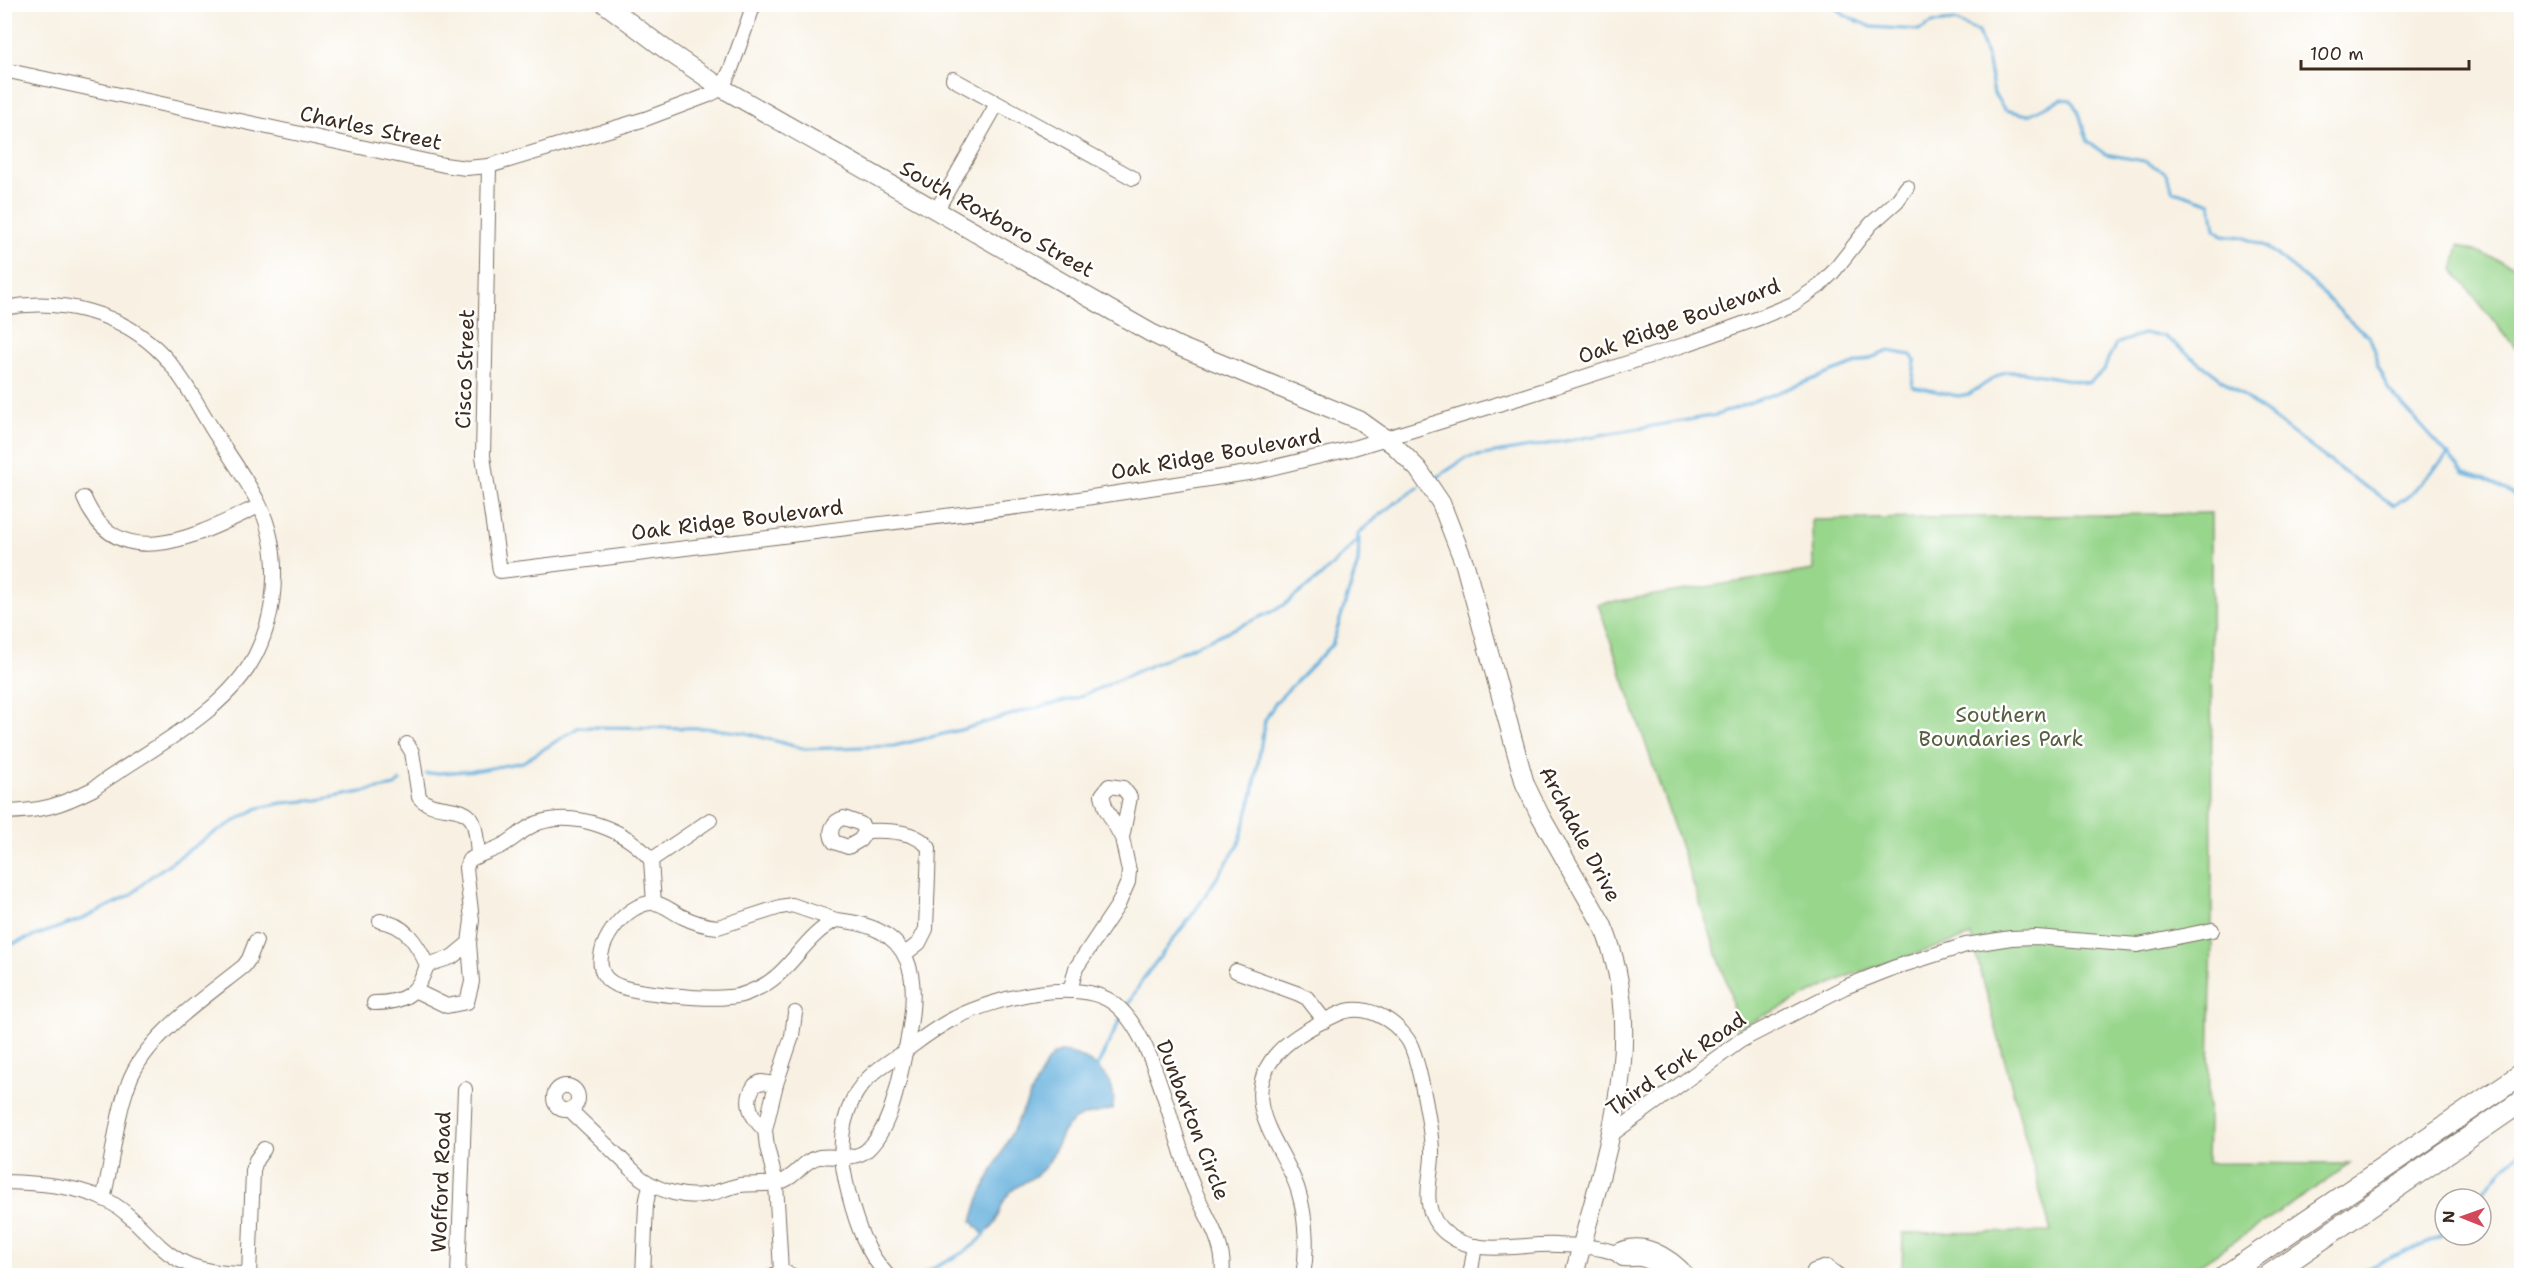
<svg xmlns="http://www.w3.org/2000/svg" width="2526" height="1280" font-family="'Shantell Sans',sans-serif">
<rect width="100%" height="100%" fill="#fff"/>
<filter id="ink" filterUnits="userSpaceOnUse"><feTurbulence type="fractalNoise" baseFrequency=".0167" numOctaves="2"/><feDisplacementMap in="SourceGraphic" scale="12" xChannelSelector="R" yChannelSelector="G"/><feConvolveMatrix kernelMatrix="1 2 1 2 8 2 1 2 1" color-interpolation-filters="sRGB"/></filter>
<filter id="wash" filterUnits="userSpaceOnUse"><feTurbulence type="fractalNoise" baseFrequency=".008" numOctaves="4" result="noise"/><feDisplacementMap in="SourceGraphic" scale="24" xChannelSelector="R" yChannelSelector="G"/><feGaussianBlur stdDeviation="1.35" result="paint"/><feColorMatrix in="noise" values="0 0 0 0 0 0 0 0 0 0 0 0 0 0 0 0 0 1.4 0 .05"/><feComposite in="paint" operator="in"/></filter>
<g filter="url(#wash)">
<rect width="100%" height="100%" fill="#f8f1e3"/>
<g fill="#98d68c" stroke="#6a8055" stroke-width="1.5">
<polygon points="2459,245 2521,269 2521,355 2453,270"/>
<polygon points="2211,513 2212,935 2207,1163 2351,1164 2184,1275 1902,1275 1903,1233 2051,1232 1971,936 1848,976 1736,1029 1730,992 1598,604 1813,570 1812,520"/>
</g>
<path fill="#63afdc" stroke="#4f6c7d" stroke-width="1.5" d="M1060,1052C1087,1052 1122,1081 1112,1109C1099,1114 1083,1113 1072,1122C1057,1133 1056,1159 1040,1172C1029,1182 1016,1184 1007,1196C998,1207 998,1232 982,1233L972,1221L979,1198L1047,1062L1053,1055Z"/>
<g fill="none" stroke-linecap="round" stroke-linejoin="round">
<g stroke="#63afdc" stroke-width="3">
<polyline points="1833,4 1844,15 1871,27 1919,30 1932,23 1955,21 1978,32 1987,58 1994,94 2005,110 2028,115 2062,99 2071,100 2079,113 2088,142 2105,154 2144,161 2165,172 2174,191 2211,203 2215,229 2223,235 2242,237 2265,246 2313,284 2353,324 2369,336 2375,351 2377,366 2389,390 2464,473 2485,479 2522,499"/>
<polyline points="1436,478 1466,458 1717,415 1889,351 1911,355 1915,361 1912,386 1958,396 1969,394 2004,372 2023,372 2088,383 2104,371 2108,359 2116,344 2142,334 2164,336 2348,475 2394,505 2406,499 2449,454"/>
<path d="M426,774L480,770L523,762L579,727L706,728L746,733L805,749L894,746L964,729L1023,711L1077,698L1267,614L1284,605L1319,578L1358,540V534C1377,516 1397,501 1419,487"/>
<polyline points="4,947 82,919 131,895 149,878 209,836 258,808 282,803 318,800 395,786 400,781"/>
<polyline points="1125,1010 1143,979 1195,911 1239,844 1253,793 1265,720 1276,702 1332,645 1358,563 1359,539"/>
<polyline points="1096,1069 1122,1016"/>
<polyline points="2475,1199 2522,1150"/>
<path d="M919,1276C940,1263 974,1252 987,1231"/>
<polyline points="2349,1276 2439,1237 2445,1230"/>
</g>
</g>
</g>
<g filter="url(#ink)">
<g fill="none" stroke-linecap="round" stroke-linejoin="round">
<defs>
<g id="street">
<polyline points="4,70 444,165 466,168 489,166 645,119 709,95 722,88 731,69 754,4"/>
<polyline points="953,79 1133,178"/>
<polyline points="489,166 483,456 500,571 1066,501 1254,472 1350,449 1525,396 1687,344 1759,318 1793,304 1819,286 1834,271 1871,224 1897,201 1907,187"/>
<polyline points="936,211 997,104"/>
<path d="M4,308C60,297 123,313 163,355C184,378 199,408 216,435C231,458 247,480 259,504C281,550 278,609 256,654C226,714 146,750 93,789C59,806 43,811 4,812"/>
<path d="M84,498C119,580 203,532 259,506"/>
<path d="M407,744L412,752L419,797C432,814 464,802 473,822C477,832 477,845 478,855"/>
<path d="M844,818L861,824L866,831L860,840L848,847L834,842C828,832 832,821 844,818Z"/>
<path d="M866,831C886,830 916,830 929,848L926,929L919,943L905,954"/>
<polyline points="651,860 710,820"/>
<path d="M427,965L452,957L469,943L472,920L466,868L469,860C480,854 492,851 503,845C515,839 525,827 538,823C576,810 627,830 651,860L654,903"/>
<polyline points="1236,971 1299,994 1307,998 1325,1021"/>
<polyline points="414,990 447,1006 467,1002 472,982 469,943"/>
<polyline points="1070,991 1076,968 1118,905 1128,882 1129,871 1122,838 1106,809 1102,795 1109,786 1123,788 1130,797 1122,838"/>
<path d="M374,1003C404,1003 418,994 427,965C417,943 405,924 380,921"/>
<circle cx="566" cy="1098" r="12"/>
<path d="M570,1110L641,1178C661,1192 686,1199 710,1194C720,1191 730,1187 740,1185C754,1183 772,1186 785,1180C798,1174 804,1160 819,1157C834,1155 854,1161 867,1150C888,1131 896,1094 902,1067C917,998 931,928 836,920C802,937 790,976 754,990C746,994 736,997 728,997C706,1000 638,993 619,986C613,984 608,981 604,975C589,950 626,901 654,903C665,904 673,913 683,917C693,922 706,926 718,927L780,907L792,905L836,920"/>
<path d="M765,1130C751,1118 743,1101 755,1085L761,1082L776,1084"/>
<polyline points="1612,1134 1740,1041 1845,987 1893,968 1966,945 2011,938 2036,937 2138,945 2212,930"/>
<path d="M4,1182C37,1183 73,1185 104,1199C126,1209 142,1229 160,1246C185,1270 216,1274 249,1274"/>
<path d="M103,1199C113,1161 115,1120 129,1082C145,1037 207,996 244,966L249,959L256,941"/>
<path d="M1614,1253C1641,1236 1670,1255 1689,1276"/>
<polyline points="781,1271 776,1183 767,1147 765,1130 776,1084 792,1036 795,1013"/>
<polyline points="249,1276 253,1171 256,1160 264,1149"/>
<polyline points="458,1276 465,1089"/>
<polyline points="643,1276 646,1204 650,1185"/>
<polyline points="772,1276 781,1271 793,1276"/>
<path d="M888,1276C866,1252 857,1226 849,1195C840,1161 837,1132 853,1099C863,1078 883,1065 902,1053C919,1041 936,1027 955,1018C992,999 1080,975 1116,1005C1149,1032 1166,1104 1179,1144C1184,1159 1188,1176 1195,1191C1206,1217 1227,1246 1222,1276"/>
<path d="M1303,1276C1308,1249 1306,1216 1298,1190C1284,1145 1237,1105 1274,1057C1289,1038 1316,1024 1338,1014C1363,1002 1393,1018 1408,1040C1419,1057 1431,1128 1432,1150C1433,1168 1426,1186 1429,1204C1431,1217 1438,1227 1447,1234C1477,1258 1522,1243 1557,1245C1573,1245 1602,1247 1615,1253C1617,1254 1621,1258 1623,1259C1628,1260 1635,1258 1641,1259C1652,1261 1663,1269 1673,1276"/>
<polyline points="1470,1276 1475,1246"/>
<polyline points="1812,1276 1814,1271 1827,1267 1839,1276"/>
</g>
<path id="secondary" d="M605,4L669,52L722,88L1151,333L1180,347L1359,420L1394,445L1418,469L1441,503L1465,565L1525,784L1540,815L1602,924C1652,1040 1602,1160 1574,1276"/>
<g id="primary">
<polyline points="2225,1276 2522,1074"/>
<polyline points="2268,1276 2522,1101"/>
</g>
</defs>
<use href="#street" stroke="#7d7063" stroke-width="16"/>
<use href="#secondary" stroke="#7d7063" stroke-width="20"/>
<use href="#primary" stroke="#7d7063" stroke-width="23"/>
<use href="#street" stroke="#fff" stroke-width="14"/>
<use href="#secondary" stroke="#fff" stroke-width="18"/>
<use href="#primary" stroke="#fff" stroke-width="21"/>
</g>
</g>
<g text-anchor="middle" stroke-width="5" stroke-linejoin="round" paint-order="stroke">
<g font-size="21" fill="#3b2a1e" stroke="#fff">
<text transform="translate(371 128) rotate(12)" y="7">Charles Street</text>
<text transform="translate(997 219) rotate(29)" y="7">South Roxboro Street</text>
<text transform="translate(1679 321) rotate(-20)" y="7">Oak Ridge Boulevard</text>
<text transform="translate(465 369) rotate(-88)" y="7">Cisco Street</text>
<text transform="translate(1216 454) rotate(-10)" y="7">Oak Ridge Boulevard</text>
<text transform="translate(737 520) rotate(-7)" y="7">Oak Ridge Boulevard</text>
<text transform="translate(1580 834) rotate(62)" y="7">Archdale Drive</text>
<text transform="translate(1676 1064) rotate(-35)" y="7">Third Fork Road</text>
<text transform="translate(1193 1120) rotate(69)" y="7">Dunbarton Circle</text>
<text transform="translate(441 1182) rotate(-88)" y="7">Wofford Road</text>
</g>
<g font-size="21" fill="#575e3f" stroke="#fff">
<text x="2001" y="722">Southern<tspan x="2001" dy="24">Boundaries Park</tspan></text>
</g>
</g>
<rect width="2526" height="1280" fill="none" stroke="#fff" stroke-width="24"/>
<g transform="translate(2463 1217) rotate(271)"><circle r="28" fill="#ffffff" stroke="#b1aaa5" stroke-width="1.5"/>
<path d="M0-4.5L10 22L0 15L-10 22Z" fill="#d1495b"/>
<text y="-9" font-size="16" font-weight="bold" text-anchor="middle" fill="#3b2a1e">N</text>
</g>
<path d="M2301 60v9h168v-9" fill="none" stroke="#3b2a1e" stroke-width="3"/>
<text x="2310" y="60" font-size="18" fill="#3b2a1e" stroke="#ffffff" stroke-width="4.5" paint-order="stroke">100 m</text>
</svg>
